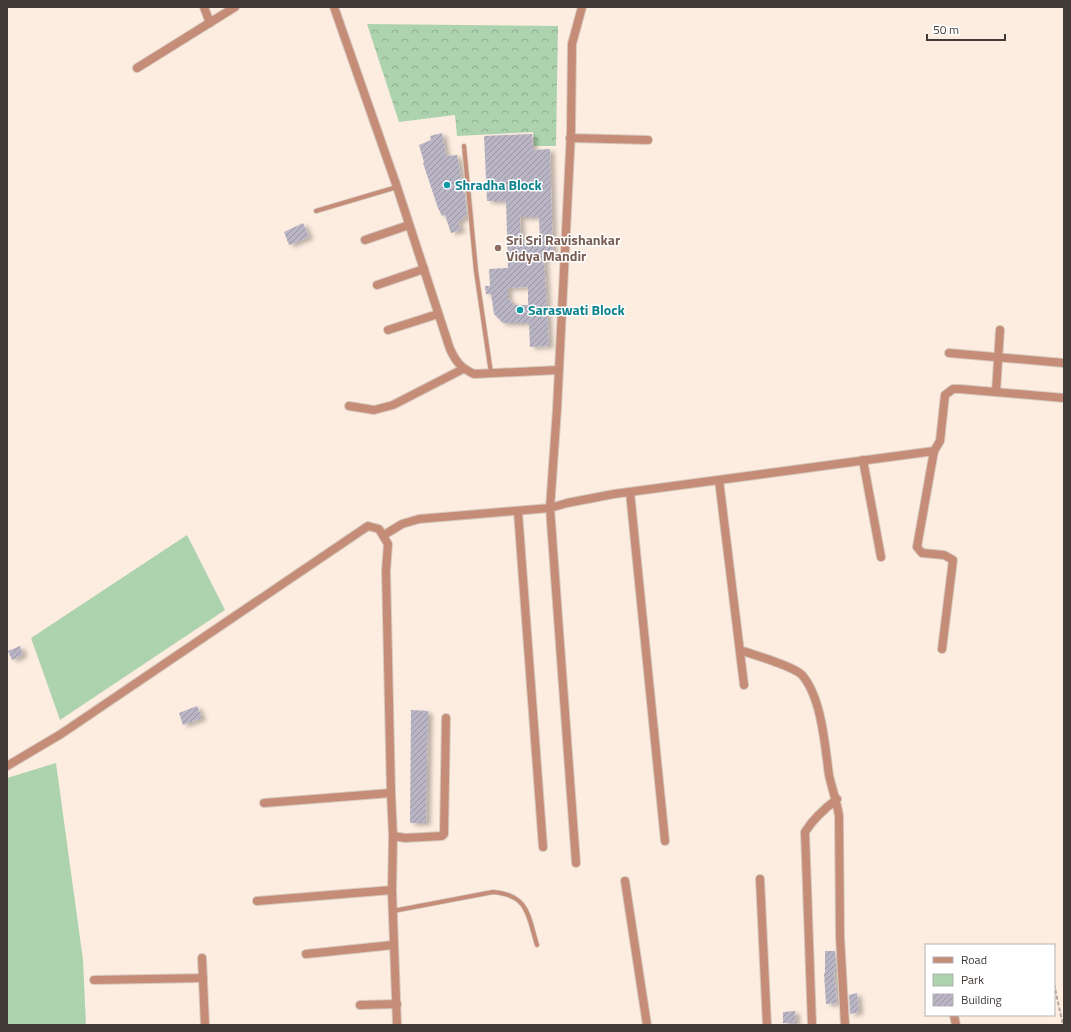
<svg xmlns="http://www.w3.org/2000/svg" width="1071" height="1032" font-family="'Titillium Web',sans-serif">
<defs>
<pattern id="forest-crowns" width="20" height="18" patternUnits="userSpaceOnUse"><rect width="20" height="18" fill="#acd3ae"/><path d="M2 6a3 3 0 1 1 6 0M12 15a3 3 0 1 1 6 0" fill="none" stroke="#8eac8e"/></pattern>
<pattern id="building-hatch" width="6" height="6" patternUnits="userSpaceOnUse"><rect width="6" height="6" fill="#b9b5c5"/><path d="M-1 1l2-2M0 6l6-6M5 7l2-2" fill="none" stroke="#9894a1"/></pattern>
<filter id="shadow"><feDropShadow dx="4.5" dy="2.5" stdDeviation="2" flood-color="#0004"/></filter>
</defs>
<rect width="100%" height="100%" fill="#fdede1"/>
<g fill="#acd3ae">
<polygon points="187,535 225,610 60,720 31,638"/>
<polygon points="56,763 83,960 86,1025 7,1025 7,778"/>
</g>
<polygon fill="url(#forest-crowns)" points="367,24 558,26 556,146 534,146 533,132 457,136 455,115 399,122"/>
<g fill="url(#building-hatch)" fill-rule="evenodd" filter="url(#shadow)">
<polygon points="442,133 446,156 457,155 465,196 467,215 458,222 461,230 451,233 445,215 442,216 438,208 423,163 424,162 419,145 431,140 430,136"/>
<path d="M532,134L533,150L550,149L553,258H544L549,346L530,347L529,323H503L494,314L491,294H486L485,286H490L489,269L508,268L506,201H487L484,136ZM520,217H539L540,243L521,244ZM528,287V305H514L508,298V288Z"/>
<polygon points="303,223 309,237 289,245 284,232"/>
<polygon points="20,646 23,655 12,660 8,651"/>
<polygon points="197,706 202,718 183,725 179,713"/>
<polygon points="411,710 428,711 426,823 410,823"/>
<polygon points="825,951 835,951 836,971 834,971 837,1003 826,1004 824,973 825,973"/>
<polygon points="857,993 859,1012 850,1014 849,995"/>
<polygon points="795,1011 796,1023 783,1023 783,1012"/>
</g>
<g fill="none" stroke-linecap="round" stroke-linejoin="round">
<defs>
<g id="service">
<polyline points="464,146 476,271 491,373"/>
<polyline points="316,211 397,187"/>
<path d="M393,911L493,892C529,895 528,916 537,945"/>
</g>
<g id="minor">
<polyline points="204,7 210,23"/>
<path d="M334,7L397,187L450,349C456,362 461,368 474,374L558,370"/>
<polyline points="137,68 235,7"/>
<polyline points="570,138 648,140"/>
<polyline points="365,240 409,225"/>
<polyline points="377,285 424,269"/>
<polyline points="388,330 438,314"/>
<polyline points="949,353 1064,363"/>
<polyline points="996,392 1000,330"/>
<polyline points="349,406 374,410 393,405 463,369"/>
<polyline points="934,451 917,547 922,553 944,555 953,560 942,649"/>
<polyline points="863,460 881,557"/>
<polyline points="719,480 744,685"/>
<polyline points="630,492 665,841"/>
<polyline points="518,512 543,847"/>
<path d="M740,650C754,655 793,666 802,675C822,698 825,747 829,775C832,789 837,802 839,816L840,936L845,1025"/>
<polyline points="264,803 391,793"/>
<polyline points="393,836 405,838 442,836 444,834 446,718"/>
<polyline points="576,863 550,508 567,503 614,494 934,451 940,441 945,395 953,389 960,389 1064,398"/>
<polyline points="760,879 767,1025"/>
<polyline points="625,881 647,1025"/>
<polyline points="257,901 392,890"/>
<polyline points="306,954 393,945"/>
<polyline points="202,958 205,1025"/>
<polyline points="94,980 203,978"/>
<polyline points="360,1005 397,1004"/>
<polyline points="954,1015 956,1025"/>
<path d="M812,1025L805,832C813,819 824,809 837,799"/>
</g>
<g id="tertiary">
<polyline points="384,535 402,524 419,519 550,508 557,409 571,132 572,44 582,7"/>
<polyline points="7,766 61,734 368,526 379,529 388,544 386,571 391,793 393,836 392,890 397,1025"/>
</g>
</defs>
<use href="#service" stroke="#d7c9bf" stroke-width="5.5"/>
<use href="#minor" stroke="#d7c9bf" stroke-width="10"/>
<use href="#tertiary" stroke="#d7c9bf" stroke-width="10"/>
<polyline stroke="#b4a79e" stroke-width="2" stroke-dasharray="4 2" stroke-linecap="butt" points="1054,984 1063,1025"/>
<use href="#service" stroke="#c58d77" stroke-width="4"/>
<use href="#minor" stroke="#c58d77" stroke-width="8"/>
<use href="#tertiary" stroke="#c58d77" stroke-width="8"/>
</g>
<g fill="#0f9aa8" stroke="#fff" stroke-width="1.5">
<circle cx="447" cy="185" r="4"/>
<circle cx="520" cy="310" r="4"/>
</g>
<circle fill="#8d6e63" stroke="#fff" stroke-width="1.5" cx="498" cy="248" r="4"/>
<g text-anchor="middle" stroke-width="3" stroke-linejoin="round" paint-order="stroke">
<g font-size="14" font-weight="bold" fill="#0d838f" stroke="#fff" text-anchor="start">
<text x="455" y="190">Shradha Block</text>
<text x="528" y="315">Saraswati Block</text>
</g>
<g font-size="14" font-weight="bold" fill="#785e54" stroke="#fff" text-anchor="start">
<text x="506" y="245">Sri Sri Ravishankar<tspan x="506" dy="16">Vidya Mandir</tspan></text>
</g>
</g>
<rect width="1071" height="1032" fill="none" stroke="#413a36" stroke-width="16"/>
<rect x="925" y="944" width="130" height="72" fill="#ffffff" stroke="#b3b0af"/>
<rect x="933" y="957" width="20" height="6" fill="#c58d77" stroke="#b3b0af"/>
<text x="961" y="964" font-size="12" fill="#413a36">Road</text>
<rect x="933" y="974" width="20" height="12" fill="#acd3ae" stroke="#b3b0af"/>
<text x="961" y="984" font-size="12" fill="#413a36">Park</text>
<rect x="933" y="994" width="20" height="12" fill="url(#building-hatch)" stroke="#b3b0af"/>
<text x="961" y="1004" font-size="12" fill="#413a36">Building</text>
<path d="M927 34v6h78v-6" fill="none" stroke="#413a36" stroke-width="2"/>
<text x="933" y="34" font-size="12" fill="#413a36" stroke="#ffffff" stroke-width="3" paint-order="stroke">50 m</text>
</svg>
